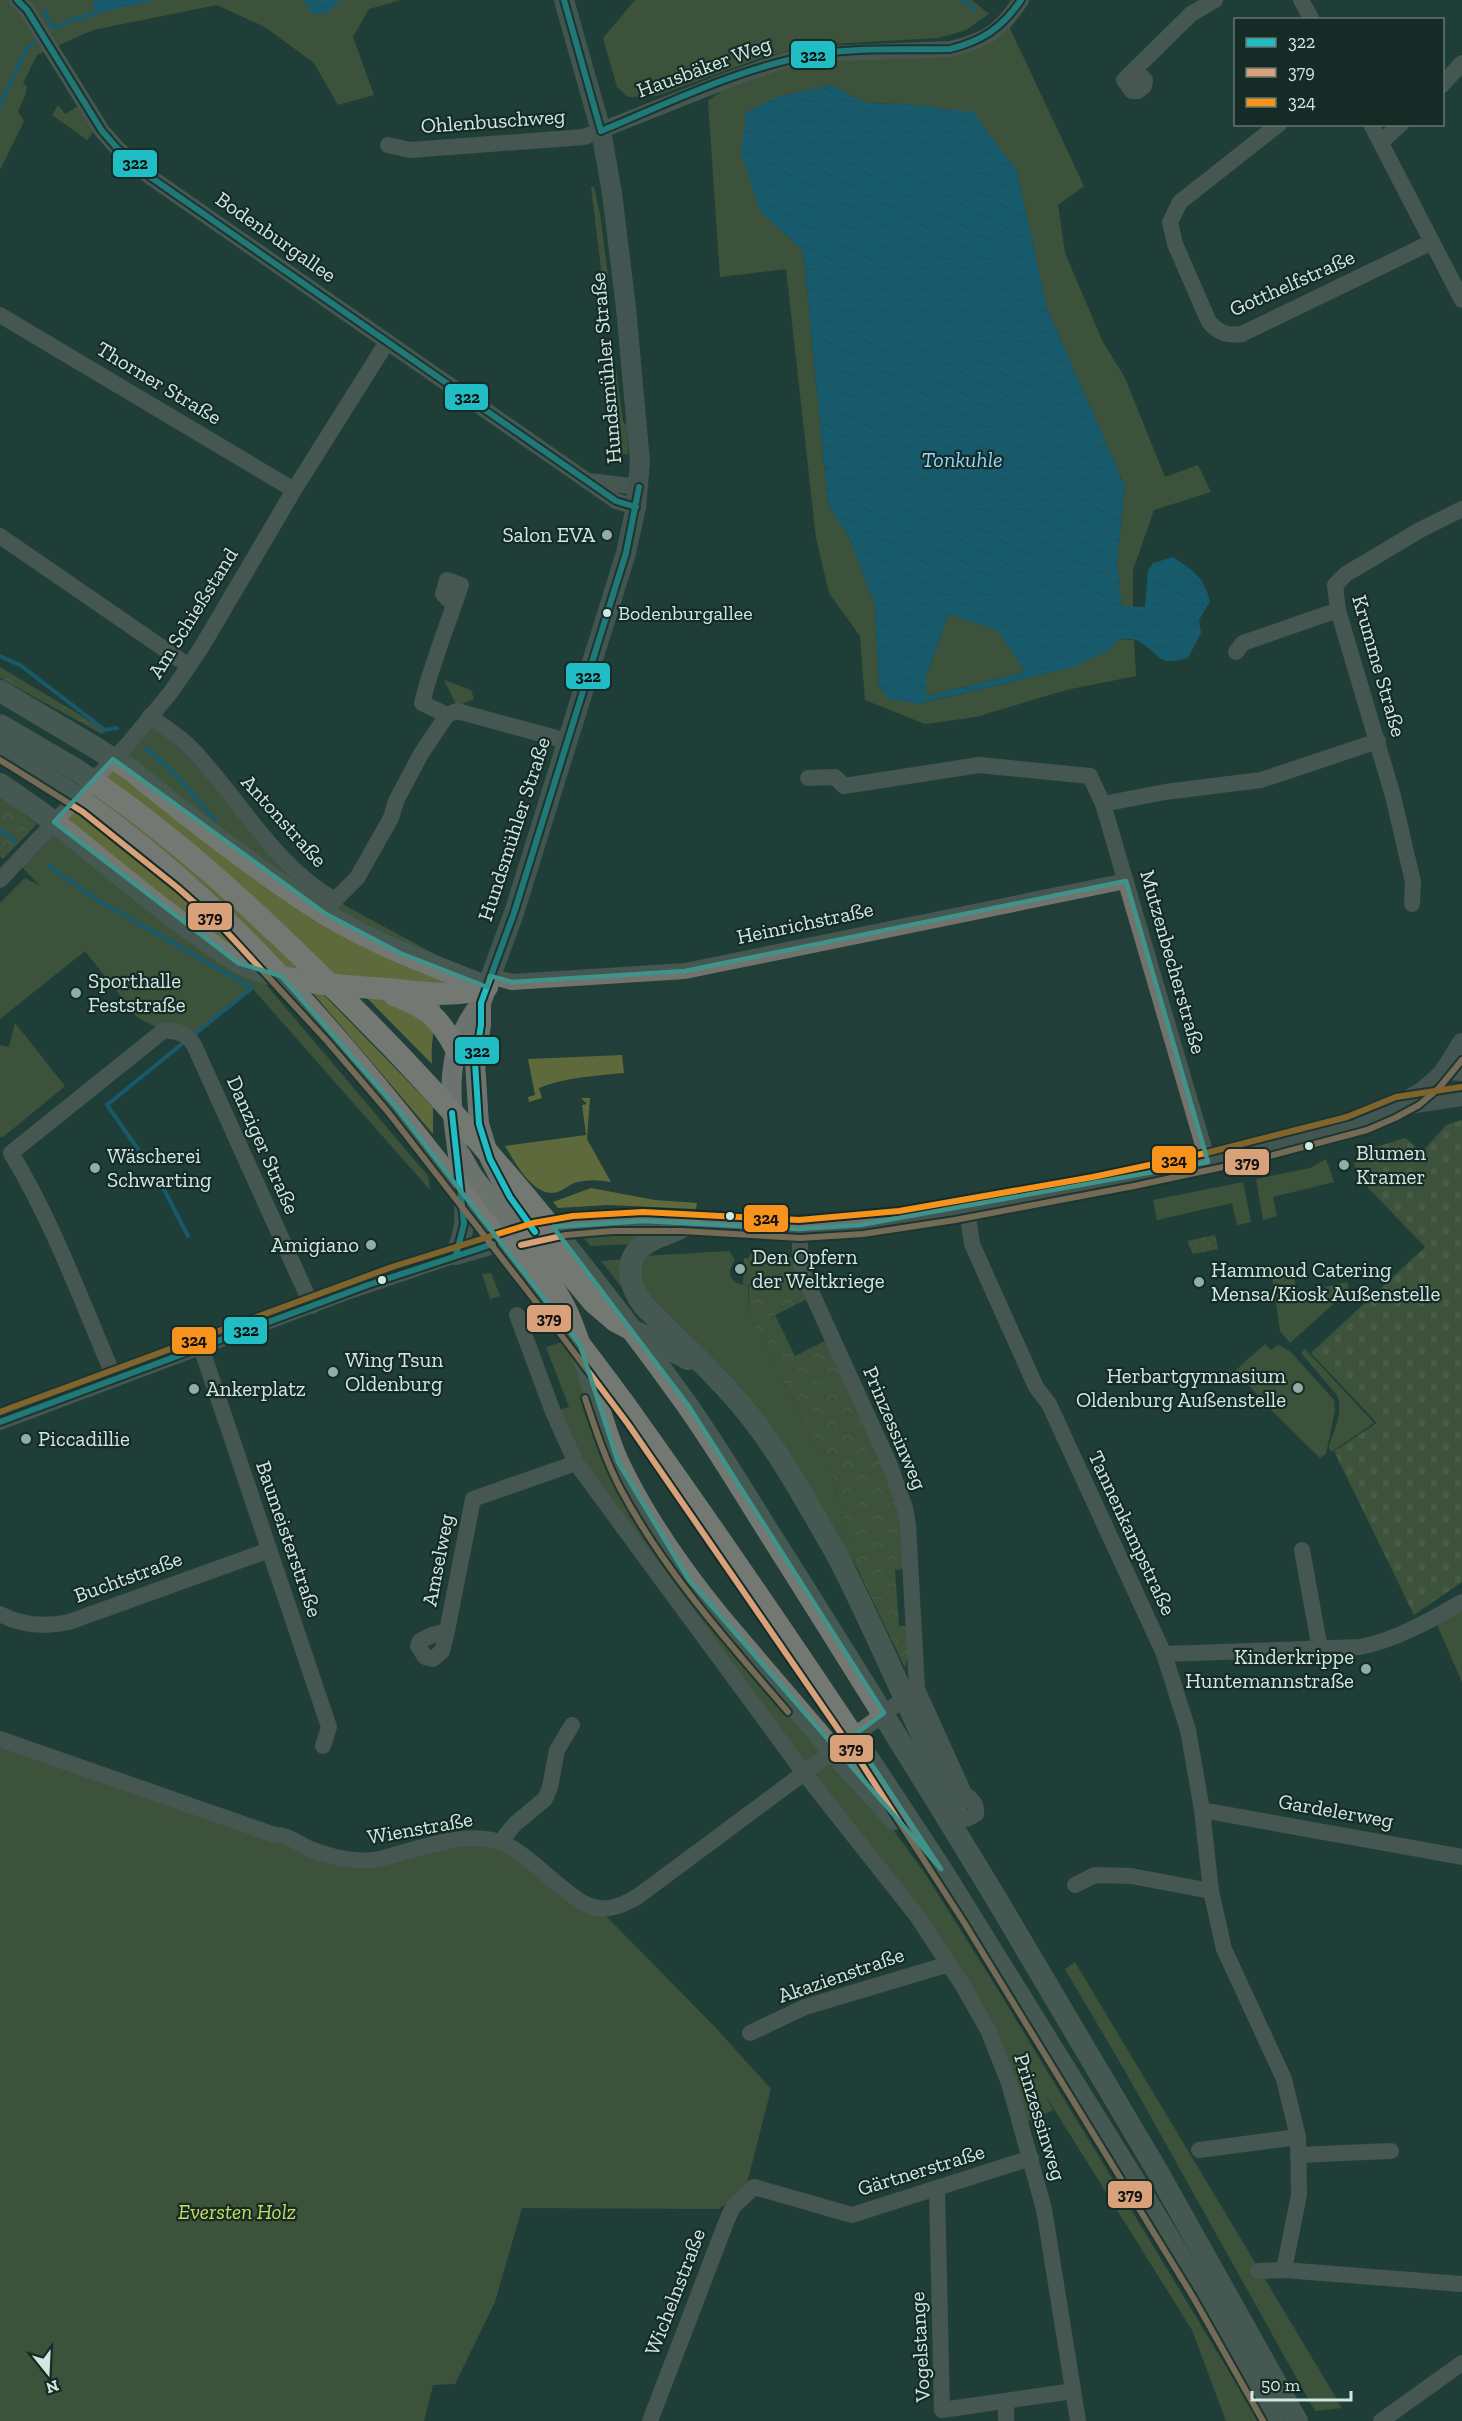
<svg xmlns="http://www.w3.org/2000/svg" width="1462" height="2421" font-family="'Zilla Slab',serif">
<defs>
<pattern id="forest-crowns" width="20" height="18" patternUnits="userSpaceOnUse" patternTransform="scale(1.5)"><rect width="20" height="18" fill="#5f6a3c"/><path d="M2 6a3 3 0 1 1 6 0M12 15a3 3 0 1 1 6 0" fill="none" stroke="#757f58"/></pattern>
<pattern id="cemetery-stones" width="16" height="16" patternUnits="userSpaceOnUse" patternTransform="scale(1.5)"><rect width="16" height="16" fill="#5f6a3c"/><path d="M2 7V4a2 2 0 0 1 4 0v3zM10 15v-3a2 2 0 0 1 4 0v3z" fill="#757f58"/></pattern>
<pattern id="garden-dots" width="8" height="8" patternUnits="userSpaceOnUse" patternTransform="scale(1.5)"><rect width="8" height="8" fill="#5f6a3c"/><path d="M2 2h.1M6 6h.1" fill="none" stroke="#757f58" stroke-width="1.8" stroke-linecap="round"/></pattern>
<pattern id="water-ripples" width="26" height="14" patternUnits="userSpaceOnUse" patternTransform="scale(1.5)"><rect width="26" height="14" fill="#0c7cac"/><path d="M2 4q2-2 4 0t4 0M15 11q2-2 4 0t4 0" fill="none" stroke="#206682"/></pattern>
</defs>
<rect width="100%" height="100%" fill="#213e38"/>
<g fill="#5f6a3c">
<polygon points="0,0 401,0 369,9 353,37 374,95 338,105 314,63 265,27 217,5 93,30 37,55 23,83 27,86 25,96 18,111 24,121 0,170"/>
<polygon points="635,0 972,0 989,14 966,30 939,38 831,44 795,49 761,58 656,96 628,97 617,87 603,38"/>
<polygon points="1007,22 1084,186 1058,205 1065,253 1102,340 1125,378 1165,477 1198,465 1211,492 1154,510 1133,570 1133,607 1122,607 1117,562 1125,486 1047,308 1017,171 973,113 904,104 866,103 831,85 777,97 760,211 803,251 828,504 849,538 875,605 879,687 889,699 919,704 1070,668 1118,639 1134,640 1136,676 1066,690 976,717 925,724 865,700 860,636 829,593 816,538 786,269 720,277 708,101 744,75 786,60 950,49"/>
<polygon points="58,105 65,114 78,106 94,131 87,140 52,115"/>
<polygon points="591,187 594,187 600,214 608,276 602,277"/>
<polygon points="616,367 623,422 627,426 628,454 618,455 614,409"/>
<polygon points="949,614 998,631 1025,672 926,696 926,677"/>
<polygon points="444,680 471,690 474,699 457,706"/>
<path d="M150,716L243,812L335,900L453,964L456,962C444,996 429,1027 432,1064L367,998L321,992L433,1107V1134L312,992L263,981L428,1176L430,1190L252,988L189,1037L163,1031L137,1017L85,951L0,1019V903L25,878L40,886L17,862Z"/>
<polygon points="15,1023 65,1086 2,1138 0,1136 0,1045 9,1047"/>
<path d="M622,1055L624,1073C595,1076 566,1077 539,1088L542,1098L529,1102L528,1097L535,1095L528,1059Z"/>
<path d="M581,1098H590L587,1139L611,1182C598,1180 588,1179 574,1183C569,1185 563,1190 558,1192C534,1199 515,1162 505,1146L586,1135L582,1105L587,1104Z"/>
<polygon points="1326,1159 1334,1182 1273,1197 1277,1216 1263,1220 1256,1179 1310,1168"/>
<polygon points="1243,1182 1251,1222 1237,1225 1232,1203 1157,1220 1153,1200"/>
<polygon points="591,1188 655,1200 697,1203 696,1209 608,1205 558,1208 553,1202"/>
<polygon points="654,1231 635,1244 590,1246 583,1237"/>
<path d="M729,1251L735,1260L730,1269C729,1281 737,1285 748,1285L749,1317L832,1476L858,1570L816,1499L649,1304L637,1269L642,1256Z"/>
<polygon points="624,1259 630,1298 601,1261"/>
<path d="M1284,1266C1296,1272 1293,1289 1303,1296L1326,1291L1325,1287L1347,1282L1349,1290L1290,1343L1280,1331L1272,1276L1275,1269Z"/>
<polygon points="491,1273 500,1296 490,1299 482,1274"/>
<polygon points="572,1339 635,1495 848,1768 926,1875 992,1980 1259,2421 1226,2421 1192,2330 1044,2093 1053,2110 1022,2124 963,1986 617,1521 553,1412 569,1407 546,1347"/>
<polygon points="1265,1344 1271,1350 1278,1345 1291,1352 1334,1400 1335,1410 1326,1454 1320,1458 1267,1406 1236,1370"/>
<path d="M1305,1349L1374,1423L1331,1452L1329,1447C1334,1430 1344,1412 1337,1395L1301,1353Z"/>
<polygon points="1462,1602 1462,1682 1434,1618"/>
<polygon points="0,1739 344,1859 489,1839 608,1918 715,2027 771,2089 745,2191 718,2209 522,2208 495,2302 455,2384 433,2385 424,2421 0,2421"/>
<polygon points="1075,1962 1342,2408 1315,2411 1129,2078 1065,1969"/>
</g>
<g fill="url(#forest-crowns)">
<polygon points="0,667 105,730 102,734 0,678"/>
<polygon points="0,796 37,824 3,859 0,856"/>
<polygon points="768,1252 792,1258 807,1299 775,1315 795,1356 827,1340 902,1509 905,1569 895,1570 899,1626 907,1626 908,1656 905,1668 858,1570 832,1476 749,1317 749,1285 743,1284 744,1258 749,1258 750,1253"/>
</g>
<polygon fill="url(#cemetery-stones)" points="1462,1120 1462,1582 1414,1615 1334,1451 1377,1423 1311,1353 1425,1247 1357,1176 1354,1163 1373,1148 1405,1138 1422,1152 1446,1125"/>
<polygon fill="url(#garden-dots)" points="1215,1235 1218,1249 1193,1254 1187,1241"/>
<g fill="url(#water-ripples)" fill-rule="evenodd">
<polygon points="93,0 157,0 95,14"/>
<polygon points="304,0 340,0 329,13 311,14"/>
<path d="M831,85L866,103L904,104L973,112L1017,171L1047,308L1125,486L1117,562L1122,606L1145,607L1148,571L1153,563L1173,557C1194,571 1203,576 1210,601L1199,620L1201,633L1188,658C1156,668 1161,653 1138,641C1132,638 1124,639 1119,639L1109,651L1070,668L918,704L889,699L879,687L875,605L849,538L828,504L803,251L760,211L741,154L746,112L777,97ZM949,614L998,631L1025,672L926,696V677Z"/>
</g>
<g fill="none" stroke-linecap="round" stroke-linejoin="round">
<g stroke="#0c7cac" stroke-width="4">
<polyline points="962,0 974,9"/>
<polyline points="44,11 53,28 74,19 95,14"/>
<polyline points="0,106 27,48 38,39"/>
<polyline points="0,656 20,665 105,730 117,728"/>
<polyline points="145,748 171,770 215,820"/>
<polyline points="0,830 15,841"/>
<polyline points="49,866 96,899 252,988 196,1033"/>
<polyline points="138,1149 107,1105 183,1043"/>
<polyline points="158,1178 188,1236"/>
</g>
<g stroke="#73736e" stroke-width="16">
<polyline points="17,0 27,10 102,131 117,148 149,176 616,501 636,507"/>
<polyline points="1301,0 1312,20"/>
<polyline points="1135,71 1145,80 1144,86 1138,91 1132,91 1124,80 1191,14 1215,0"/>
<polyline points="1442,85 1462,63"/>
<path d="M1279,124L1180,202L1170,222L1175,244L1209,322C1219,333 1227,336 1242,334L1432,242"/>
<polyline points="1371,124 1462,300"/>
<polyline points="1381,142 1401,124"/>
<path d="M388,145L410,150L584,137L728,80L786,60L819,54L950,49C986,41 1001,31 1021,0"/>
<polyline points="0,315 294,490"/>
<polyline points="589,481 639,487"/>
<polyline points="0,536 189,666"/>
<polyline points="1236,652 1243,643 1338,610"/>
<polyline points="447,715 457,711 567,741"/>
<path d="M150,716C163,726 179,736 190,747C239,797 273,865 335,900L357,878L391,818L396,801L421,754L447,715L422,703C432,663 448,624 461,585L447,580L443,594L454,605"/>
<polyline points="808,778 835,777 844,786 979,765 1090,776 1103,804 1208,1162"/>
<polyline points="1103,804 1165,792 1261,780 1378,741"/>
<polyline points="0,880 127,745 171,692 201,648 294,490 387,342"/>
<polyline points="1412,904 1413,882 1393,796 1338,610 1335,585 1346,574 1420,530 1462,509"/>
<polyline points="490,976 512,982 685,971 1126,881"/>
<polyline points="1444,1072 1462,1073"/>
<polyline points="967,1209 972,1244 1036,1387 1049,1404 1164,1654 1188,1730 1202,1810 1211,1891 1224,1949 1284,2079 1298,2137 1299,2195 1284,2270"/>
<path d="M799,1229L801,1263L805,1278L889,1463L905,1508L908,1525L917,1689L964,1793L959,1804L958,1813L967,1819L976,1814C977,1803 972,1800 964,1793"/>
<polyline points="517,1315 553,1412 576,1463 804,1773 917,1916 963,1986 988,2030 1009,2083 1044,2209 1078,2421"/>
<polyline points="201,1347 329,1727 323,1746"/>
<path d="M115,1379C82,1303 54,1224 11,1153L163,1031C175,1030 187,1033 194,1045L312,1306"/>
<polyline points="0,1422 344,1293 456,1255"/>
<polyline points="1302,1550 1320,1649"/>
<path d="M0,1614C22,1626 46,1627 69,1622L269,1550"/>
<polyline points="447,1631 432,1635 420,1641 418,1646 425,1657 433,1659 442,1651 447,1631 473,1499 576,1463"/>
<path d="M1164,1654L1360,1647C1396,1640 1431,1620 1462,1602"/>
<path d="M0,1739L275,1835C288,1835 298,1843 310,1849C330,1857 353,1862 375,1860C416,1851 475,1823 514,1849C538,1865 558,1887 583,1903C603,1913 618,1908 637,1897L917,1689"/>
<polyline points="1202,1810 1462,1857"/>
<polyline points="500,1842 515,1824 545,1799 550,1787 557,1750 572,1725"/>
<polyline points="1075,1885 1095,1875 1131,1876 1211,1891"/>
<polyline points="750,2033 805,2007 949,1964"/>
<polyline points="1199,2150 1298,2137"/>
<polyline points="1298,2155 1391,2151"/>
<polyline points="937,2189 942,2410 1073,2391"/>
<polyline points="1258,2271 1284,2270 1462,2284"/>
<polyline points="650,2421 727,2220 733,2207 754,2187 852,2215 1031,2158"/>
<polyline points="1006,2421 1006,2402"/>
<polyline points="1381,2421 1462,2363"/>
</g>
<g stroke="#6c726d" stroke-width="20">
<polyline points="1409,1104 1462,1096"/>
<polyline points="461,1155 473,1176 519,1236"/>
<polyline points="535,1232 510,1197 490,1159 479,1124 475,1062 481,1025 481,1003 514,913 626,553 636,507 640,462 626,308 612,193 601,131 564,0"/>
<polyline points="456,1255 535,1232 574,1225 644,1221 799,1229 860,1225 967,1209 1145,1176 1299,1140 1361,1122 1391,1110 1422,1092 1436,1080 1444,1072 1462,1043"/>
<path d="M456,1255C458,1245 463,1235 464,1224C466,1210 462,1193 461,1179C454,1114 436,1058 481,1003"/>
</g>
<g stroke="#737972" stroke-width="22">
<polyline points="0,691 96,748"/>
<polyline points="0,725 75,769"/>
<polyline points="0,749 60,786"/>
<path d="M131,770C193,821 257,871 325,914C376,945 432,965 487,987"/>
<polyline points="0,784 39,811"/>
<path d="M71,835C115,871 158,907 205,940C223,952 239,965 260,971C301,984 345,986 387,989C420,992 455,999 487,987"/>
<path d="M394,995C428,1008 439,1017 456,1049"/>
<path d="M690,1222C674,1234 661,1234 647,1243C621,1259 629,1286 644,1306C678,1340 715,1373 746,1411C781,1454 808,1505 836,1553"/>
<polyline points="535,1232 593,1302 615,1321 688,1359"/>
<path d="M519,1236C535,1262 556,1287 568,1314C589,1362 597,1414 618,1462C645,1519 681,1570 721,1619"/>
<polyline points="941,1869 1137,2185 1201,2292 1273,2421"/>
<polyline points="1000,1905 1159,2174 1297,2421"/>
</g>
<g stroke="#737972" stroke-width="22">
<polyline points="96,748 131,770"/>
<path d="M75,769C164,827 244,900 319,974C455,1105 575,1249 685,1402C722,1454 754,1510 789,1564C860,1677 931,1790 1000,1905"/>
<path d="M60,786C234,902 363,1065 490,1229C539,1292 590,1355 636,1420C741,1567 842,1718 941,1869"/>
<polyline points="39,811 71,835"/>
<path d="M836,1553C879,1636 913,1722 956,1805"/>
<polyline points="721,1619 848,1768 895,1819"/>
</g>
<defs>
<g id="bus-1">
<polyline points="17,0 27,10 102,131 117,148 149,176 616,501 636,507"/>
<polyline points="564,0 601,131"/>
<path d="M601,131C671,102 741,67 817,54C861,47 906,50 950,49C982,41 1002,28 1021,0"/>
<polyline points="452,1113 464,1224 456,1255"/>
<polyline points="535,1232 510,1197 490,1159 479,1124 475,1062 481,1025 481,1003 514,913 626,553 639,487"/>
<polyline points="0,1422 368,1285 493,1244"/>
</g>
<g id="bus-2">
<polyline points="0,760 83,812 178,888 224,929 327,1041 388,1112 543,1311 628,1424 860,1761 965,1924 1193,2297 1263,2421"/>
<polyline points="521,1245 566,1235 612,1231 682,1231 800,1238 863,1234 955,1220 1134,1186 1251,1161 1367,1130 1395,1118 1419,1105 1439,1088 1462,1060"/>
<path d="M585,1398C595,1428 605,1459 620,1488C664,1571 727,1641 788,1712"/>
</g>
<polyline id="bus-3" points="0,1412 392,1267 533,1223 573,1216 643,1212 799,1220 899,1211 1093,1177 1206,1153 1347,1117 1396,1097 1461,1087"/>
</defs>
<use href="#bus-1" stroke="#162b26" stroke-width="10"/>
<use href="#bus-2" stroke="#162b26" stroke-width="10"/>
<use href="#bus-3" stroke="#162b26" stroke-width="10"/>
<use href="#bus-1" stroke="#20bec4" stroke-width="6"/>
<use href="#bus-2" stroke="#d9a179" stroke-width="6"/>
<use href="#bus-3" stroke="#f7931d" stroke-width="6"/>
</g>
<path d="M0 0H1462V2421H0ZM113,759L326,914L400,953L487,987L490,976L512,982L685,971L1126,881L1208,1162L860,1225L799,1229L644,1221L553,1227L688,1405L884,1713L853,1736L941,1869L689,1580L618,1462L580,1345L395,1106L281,976L238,963L54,822Z" fill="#213e38" fill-opacity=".55" fill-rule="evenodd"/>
<path fill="none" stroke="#3f938b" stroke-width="4.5" stroke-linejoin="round" d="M113,759L326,914L400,953L487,987L490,976L512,982L685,971L1126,881L1208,1162L860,1225L799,1229L644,1221L553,1227L688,1405L884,1713L853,1736L941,1869L689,1580L618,1462L580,1345L395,1106L281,976L238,963L54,822Z"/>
<g fill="#92ada6" stroke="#162b26" stroke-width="2">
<circle cx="607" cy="535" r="6"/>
<circle cx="76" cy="993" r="6"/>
<circle cx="1344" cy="1165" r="6"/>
<circle cx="95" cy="1168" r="6"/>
<circle cx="371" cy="1245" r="6"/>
<circle cx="740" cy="1269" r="6"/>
<circle cx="1199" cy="1282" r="6"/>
<circle cx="333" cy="1372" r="6"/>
<circle cx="1298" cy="1388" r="6"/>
<circle cx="194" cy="1389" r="6"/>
<circle cx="26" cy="1439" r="6"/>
<circle cx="1366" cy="1669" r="6"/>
</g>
<g fill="#cfe9e2" stroke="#162b26" stroke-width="2">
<circle cx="607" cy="613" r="5"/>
<circle cx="1309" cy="1146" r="5"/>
<circle cx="730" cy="1216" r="5"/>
<circle cx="382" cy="1280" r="5"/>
</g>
<g text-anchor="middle" stroke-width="4.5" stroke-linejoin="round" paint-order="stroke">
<g font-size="20" fill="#cfe9e2" stroke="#162b26" text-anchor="start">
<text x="618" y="620">Bodenburgallee</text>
</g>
<g font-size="21" fill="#cfe9e2" stroke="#162b26">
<text transform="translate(704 67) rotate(-20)" y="7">Hausbäker Weg</text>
<text transform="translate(493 121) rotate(-4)" y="7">Ohlenbuschweg</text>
<text transform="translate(276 237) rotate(35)" y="7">Bodenburgallee</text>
<text transform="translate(1292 283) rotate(-24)" y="7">Gotthelfstraße</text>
<text transform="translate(606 368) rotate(-95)" y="7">Hundsmühler Straße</text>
<text transform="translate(159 383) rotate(31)" y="7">Thorner Straße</text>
<text transform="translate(193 613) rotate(-58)" y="7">Am Schießstand</text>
<text transform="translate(1379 666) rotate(74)" y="7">Krumme Straße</text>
<text transform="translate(284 821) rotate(48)" y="7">Antonstraße</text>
<text transform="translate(514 829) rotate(-72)" y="7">Hundsmühler Straße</text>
<text transform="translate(805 923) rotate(-12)" y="7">Heinrichstraße</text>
<text transform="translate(1173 962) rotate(74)" y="7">Mutzenbecherstraße</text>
<text transform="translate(263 1145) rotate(66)" y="7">Danziger Straße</text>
<text transform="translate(895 1428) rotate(67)" y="7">Prinzessinweg</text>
<text transform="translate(1132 1533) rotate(65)" y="7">Tannenkampstraße</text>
<text transform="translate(289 1539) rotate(71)" y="7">Baumeisterstraße</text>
<text transform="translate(438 1560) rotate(-79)" y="7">Amselweg</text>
<text transform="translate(128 1577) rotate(-20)" y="7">Buchtstraße</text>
<text transform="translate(1336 1811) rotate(10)" y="7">Gardelerweg</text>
<text transform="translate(420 1828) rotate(-10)" y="7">Wienstraße</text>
<text transform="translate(841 1975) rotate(-19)" y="7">Akazienstraße</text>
<text transform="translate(1040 2117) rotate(73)" y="7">Prinzessinweg</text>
<text transform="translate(921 2170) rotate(-17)" y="7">Gärtnerstraße</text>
<text transform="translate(675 2292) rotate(-69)" y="7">Wichelnstraße</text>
<text transform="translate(920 2347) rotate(-93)" y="7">Vogelstange</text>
</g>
<g font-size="21" fill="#cfe9e2" stroke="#162b26" text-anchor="start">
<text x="595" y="542" text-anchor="end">Salon EVA</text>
<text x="88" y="988">Sporthalle<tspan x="88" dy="24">Feststraße</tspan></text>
<text x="1356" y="1160">Blumen<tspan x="1356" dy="24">Kramer</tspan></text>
<text x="107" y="1163">Wäscherei<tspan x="107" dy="24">Schwarting</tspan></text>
<text x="359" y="1252" text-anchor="end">Amigiano</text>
<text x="752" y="1264">Den Opfern<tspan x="752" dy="24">der Weltkriege</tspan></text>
<text x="1211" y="1277">Hammoud Catering<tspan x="1211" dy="24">Mensa/Kiosk Außenstelle</tspan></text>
<text x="345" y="1367">Wing Tsun<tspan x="345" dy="24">Oldenburg</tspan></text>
<text x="1286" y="1383" text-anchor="end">Herbartgymnasium<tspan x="1286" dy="24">Oldenburg Außenstelle</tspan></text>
<text x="206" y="1396">Ankerplatz</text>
<text x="38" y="1446">Piccadillie</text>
<text x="1354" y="1664" text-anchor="end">Kinderkrippe<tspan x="1354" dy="24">Huntemannstraße</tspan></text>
</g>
<g font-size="21" font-style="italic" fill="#cbdd5e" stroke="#162b26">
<text x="237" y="2219">Eversten Holz</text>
</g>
<g font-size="22" font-style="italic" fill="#90d5ff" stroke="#162b26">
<text x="962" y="467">Tonkuhle</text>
</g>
</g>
<g stroke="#162b26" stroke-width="2">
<rect x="790" y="40" width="46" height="29" rx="6" fill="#20bec4"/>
<rect x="112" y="149" width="46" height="29" rx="6" fill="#20bec4"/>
<rect x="444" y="383" width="45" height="28" rx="6" fill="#20bec4"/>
<rect x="565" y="662" width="46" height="28" rx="6" fill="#20bec4"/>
<rect x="187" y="902" width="46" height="29" rx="6" fill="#d9a179"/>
<rect x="454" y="1036" width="46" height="29" rx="6" fill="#20bec4"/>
<rect x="1151" y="1145" width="46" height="29" rx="6" fill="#f7931d"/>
<rect x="1224" y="1148" width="46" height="28" rx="6" fill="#d9a179"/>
<rect x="743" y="1204" width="46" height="29" rx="6" fill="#f7931d"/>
<rect x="526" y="1304" width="46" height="29" rx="6" fill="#d9a179"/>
<rect x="223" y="1316" width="45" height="29" rx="6" fill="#20bec4"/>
<rect x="171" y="1326" width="46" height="29" rx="6" fill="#f7931d"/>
<rect x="829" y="1734" width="45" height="29" rx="6" fill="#d9a179"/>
<rect x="1107" y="2180" width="46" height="29" rx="6" fill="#d9a179"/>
</g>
<g font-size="16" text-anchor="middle" font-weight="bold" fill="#111">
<text x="813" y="61">322</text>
<text x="135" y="169">322</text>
<text x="467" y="403">322</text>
<text x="588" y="682">322</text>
<text x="210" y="923">379</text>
<text x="477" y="1057">322</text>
<text x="1174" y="1166">324</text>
<text x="1247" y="1168">379</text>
<text x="766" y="1224">324</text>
<text x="549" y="1324">379</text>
<text x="246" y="1336">322</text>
<text x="194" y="1346">324</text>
<text x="851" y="1754">379</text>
<text x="1130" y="2200">379</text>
</g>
<rect x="1234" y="18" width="210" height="108" fill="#162b26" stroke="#607771" stroke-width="1.5"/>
<rect x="1246" y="38" width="30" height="9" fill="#20bec4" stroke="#607771" stroke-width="1.5"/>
<text x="1288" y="48" font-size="18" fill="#cfe9e2">322</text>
<rect x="1246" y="68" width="30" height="9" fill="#d9a179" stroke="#607771" stroke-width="1.5"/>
<text x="1288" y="78" font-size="18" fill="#cfe9e2">379</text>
<rect x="1246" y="98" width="30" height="9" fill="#f7931d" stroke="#607771" stroke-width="1.5"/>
<text x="1288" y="108" font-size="18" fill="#cfe9e2">324</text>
<g transform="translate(48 2373) rotate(162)" stroke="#162b26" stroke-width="4.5" paint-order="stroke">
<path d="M0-4.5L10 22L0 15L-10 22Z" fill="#cfe9e2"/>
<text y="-9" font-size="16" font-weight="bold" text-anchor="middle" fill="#cfe9e2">N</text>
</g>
<path d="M1252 2391v9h99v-9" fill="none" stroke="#cfe9e2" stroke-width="3"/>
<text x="1261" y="2391" font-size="18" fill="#cfe9e2" stroke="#162b26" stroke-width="4.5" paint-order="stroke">50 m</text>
</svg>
